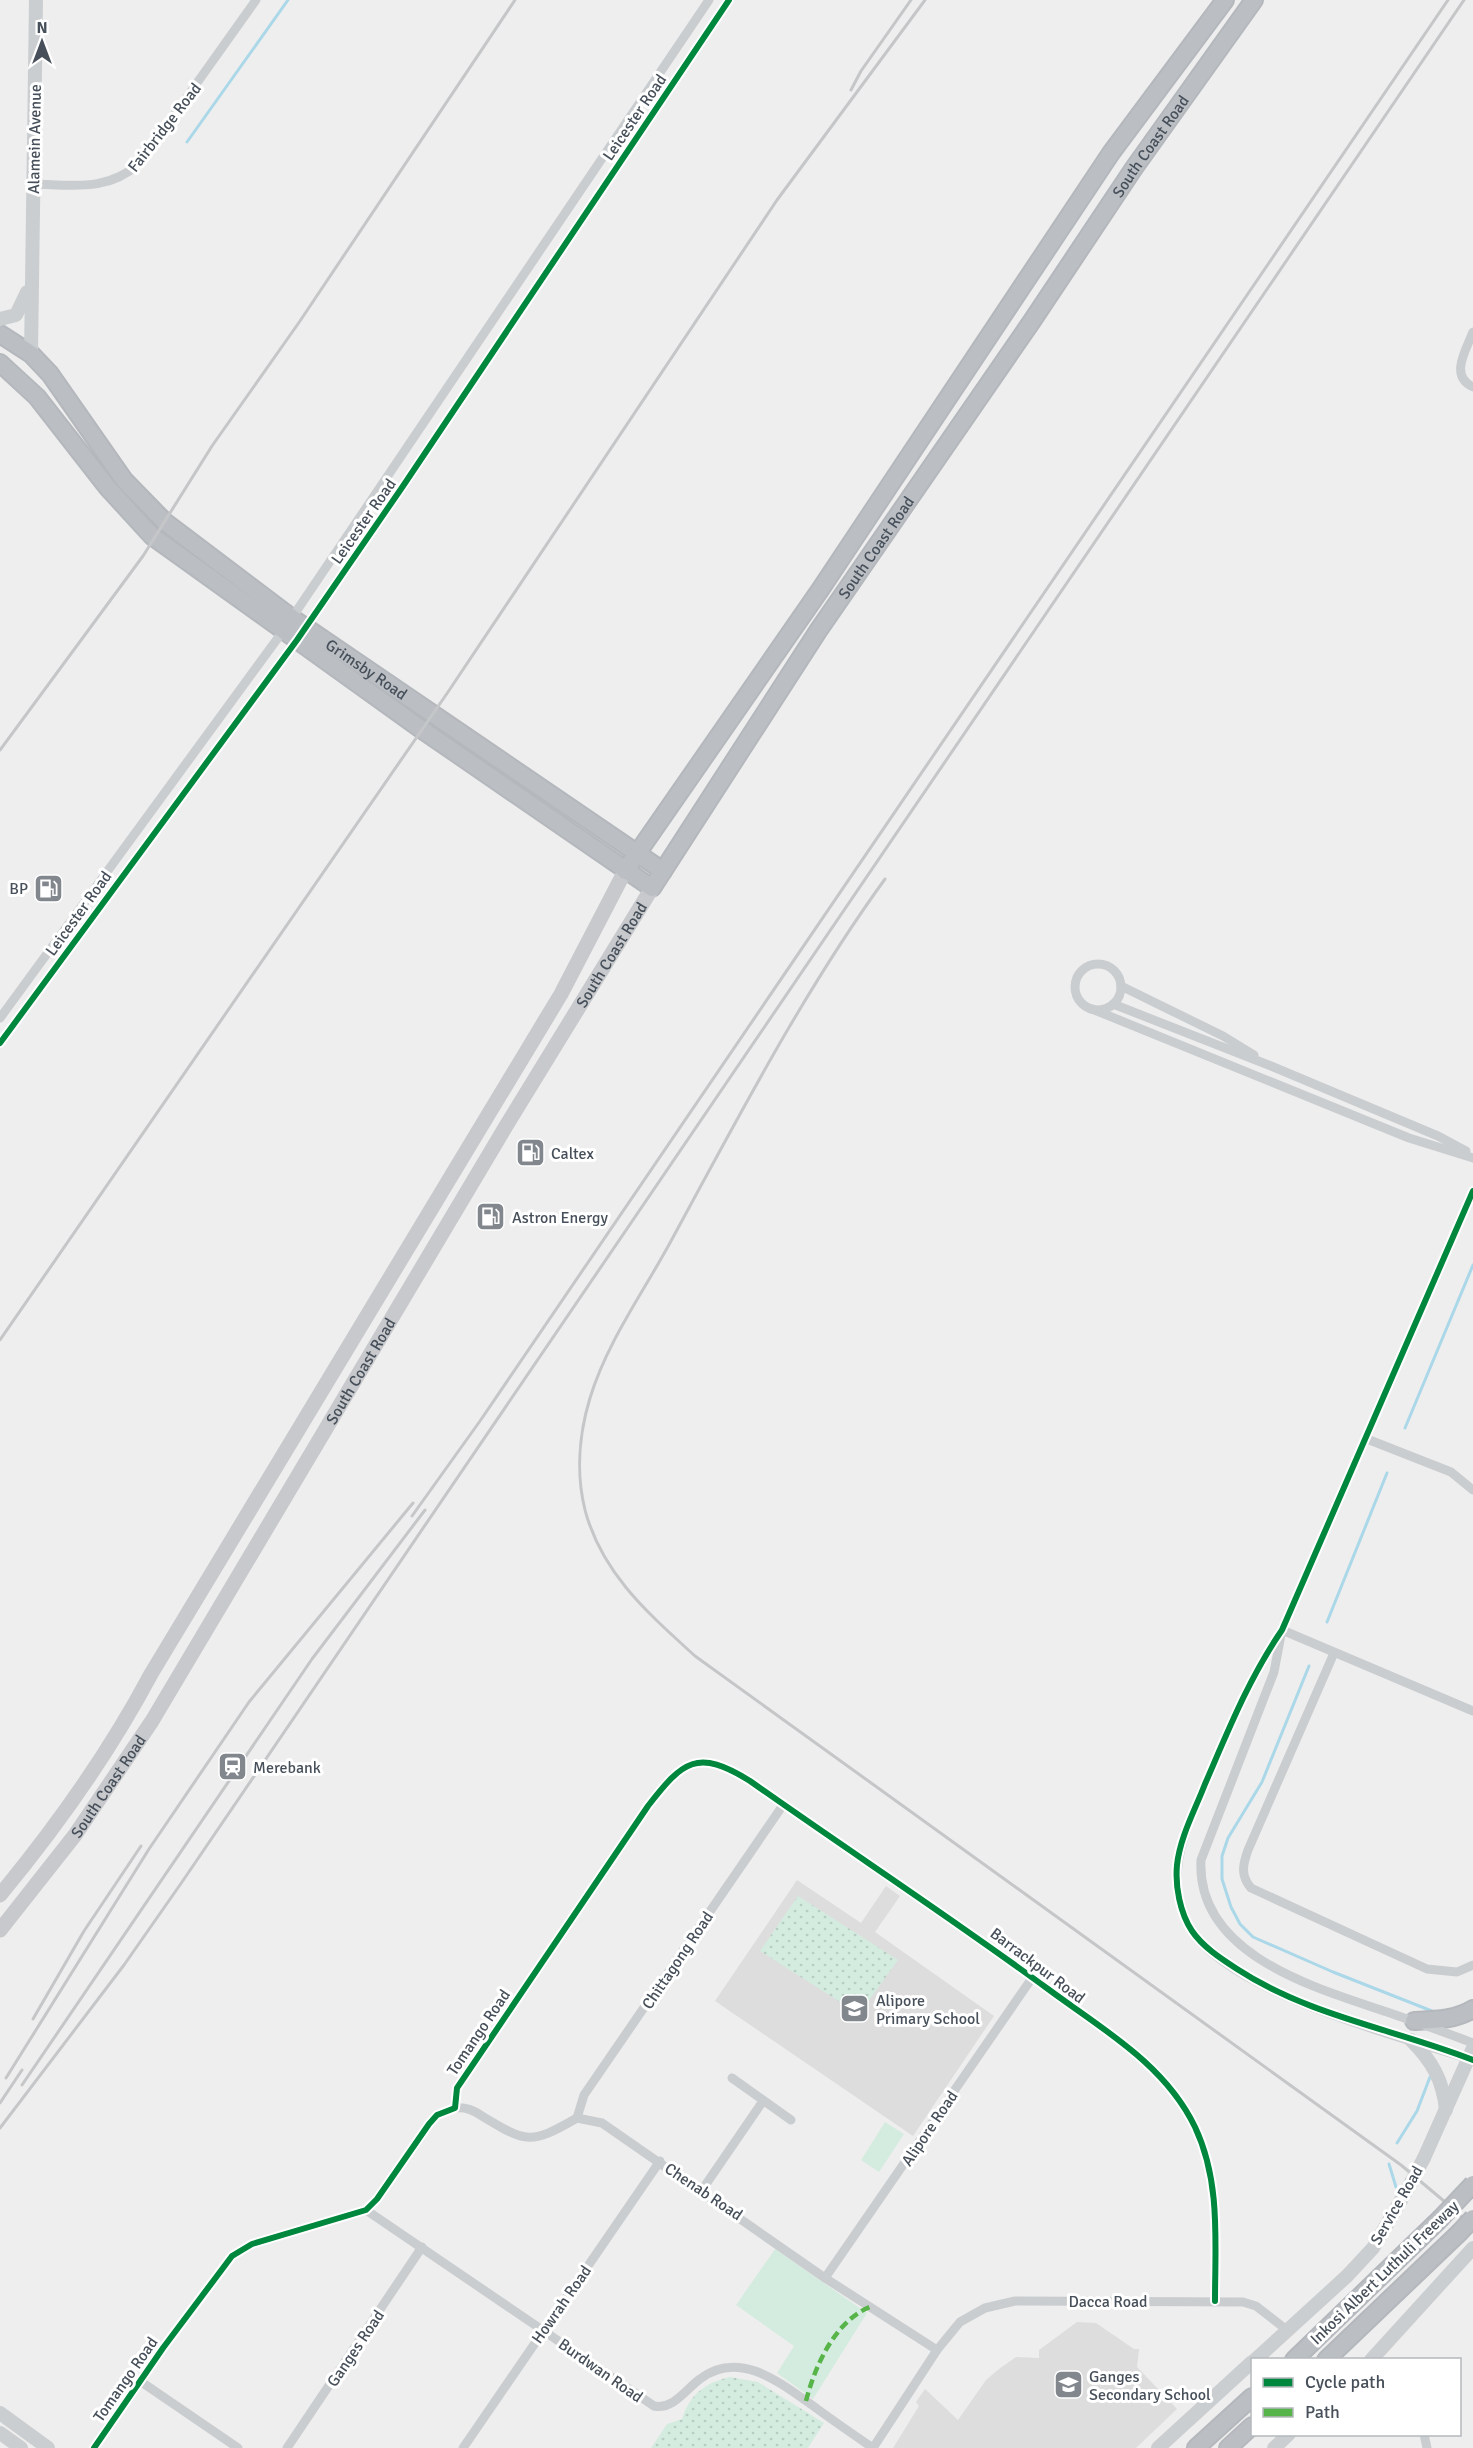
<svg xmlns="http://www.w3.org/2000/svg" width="1473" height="2448" font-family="Signika,sans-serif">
<defs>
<pattern id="park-dots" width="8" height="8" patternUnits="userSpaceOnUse" patternTransform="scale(1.5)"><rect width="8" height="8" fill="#d4ecdf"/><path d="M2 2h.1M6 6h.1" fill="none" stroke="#b7ccc2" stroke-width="1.8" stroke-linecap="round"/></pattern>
</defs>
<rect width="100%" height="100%" fill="#efeeee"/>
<g fill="#ddddde">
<polygon points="797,1880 861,1923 886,1886 900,1896 875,1932 994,2016 913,2136 715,2001"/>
<polygon points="1077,2322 1096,2323 1134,2349 1139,2349 1137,2367 1177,2409 1136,2448 893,2448 919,2406 916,2402 925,2389 958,2420 986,2380 999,2369 1016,2357 1039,2358 1039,2350"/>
</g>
<g fill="#d4ecdf">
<polygon points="885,2122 904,2134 879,2172 861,2160"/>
<polygon points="775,2249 867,2313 813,2399 777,2373 794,2346 736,2305"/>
</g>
<g fill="url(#park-dots)">
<polygon points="798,1896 898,1960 859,2014 760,1951"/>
<path d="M730,2377L758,2382L824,2423L808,2448H651L667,2424L682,2419C690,2394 705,2383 730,2377Z"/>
</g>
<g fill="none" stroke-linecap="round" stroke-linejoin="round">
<g stroke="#abd8e8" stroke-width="3">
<polyline points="187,142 288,0"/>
<polyline points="1405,1428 1473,1265"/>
<polyline points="1327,1622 1387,1473"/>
<polyline points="1309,1666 1262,1782 1228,1838 1222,1856 1222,1879 1231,1907 1240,1924 1253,1937 1333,1972 1437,2013"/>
<polyline points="1397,2143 1417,2111 1430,2077"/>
<polyline points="1389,2164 1396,2187"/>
</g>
<defs>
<g id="highway">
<path id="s2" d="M0,334L31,354L50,374L124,480L165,522L292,618L663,871"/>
<path id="s3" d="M0,363L37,397L108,488L152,536L421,729L652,888L818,631L1032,321L1134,168L1254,0"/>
<polyline points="625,871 820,590 1111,153 1225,0"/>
<path d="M1414,2021C1434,2020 1455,2020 1473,2009"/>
<polyline points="1294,2360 1440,2219"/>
<polyline points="1326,2360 1459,2233"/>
<polyline points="1196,2448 1252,2397"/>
<polyline points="1228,2448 1252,2426"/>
</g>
</defs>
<use href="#highway" stroke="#b4b8bd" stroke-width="20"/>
<g stroke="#cacdcf" stroke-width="9">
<path d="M33,184C74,185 107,192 140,163L256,0"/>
<path d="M1473,332C1466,350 1449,376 1473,387"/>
<circle cx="1098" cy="987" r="23"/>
<polyline points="1121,986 1223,1036 1254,1055"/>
<polyline points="1113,1004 1271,1066 1438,1136 1466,1151"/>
<polyline points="1092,1009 1409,1138 1473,1158"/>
<polyline points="0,1018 283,631 709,0"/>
<polyline points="0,1043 297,640 401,489 729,0"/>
<polyline points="1367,1439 1451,1472 1473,1490"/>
<polyline points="1282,1630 1473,1711"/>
<path d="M1281,1635L1274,1672L1201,1860C1196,1955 1316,1988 1387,2012C1416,2022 1444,2032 1473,2043"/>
<path d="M1334,1653L1248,1850C1243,1864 1240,1875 1251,1888L1427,1969L1457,1972L1473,1965"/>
<path d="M1469,2059C1397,2036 1234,1994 1192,1931C1184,1918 1178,1898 1177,1883C1176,1846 1193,1813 1207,1780C1229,1728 1250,1676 1282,1630L1473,1191"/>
<polyline points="732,2078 791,2120"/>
<path d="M455,2108C466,2107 473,2110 482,2116C527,2143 530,2145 577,2118L602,2123L825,2278L937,2350"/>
<polyline points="577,2118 584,2095 783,1805"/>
<polyline points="702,2190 763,2101"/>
<path d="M366,2210L654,2406C673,2410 686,2389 700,2379C740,2348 783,2385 816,2408C835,2422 854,2435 873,2448L937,2350L960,2322L985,2308L1015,2301L1243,2302L1256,2306L1287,2330"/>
<polyline points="825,2278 1032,1978"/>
<polyline points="140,2381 238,2448"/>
<polyline points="1424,2434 1427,2448"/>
<path d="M94,2448L163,2348L232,2256L252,2244L366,2210L377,2199L429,2124L437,2115L455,2108L457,2088L648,1806C683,1761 697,1748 750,1781C849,1851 950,1917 1048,1989C1102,2029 1165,2064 1195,2127C1221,2182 1215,2243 1215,2301"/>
<polyline points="287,2448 422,2247"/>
<polyline points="463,2448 660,2161"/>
</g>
<g stroke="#cbced0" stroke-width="14">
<polyline points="0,319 16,315 27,292"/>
<polyline points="31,354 36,0"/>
<path d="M1411,2040C1432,2061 1443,2080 1446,2110"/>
<polyline points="1424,2158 1473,2048"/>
<polyline points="1255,2360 1347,2276 1373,2248 1408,2188"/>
<polyline points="1371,2360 1473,2248"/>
<polyline points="0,2413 48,2448"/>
<polyline points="0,2433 21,2448"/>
<polyline points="1158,2448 1252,2362"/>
<polyline points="1274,2448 1289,2434"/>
</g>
<g stroke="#c7c9cc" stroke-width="15">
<path d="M0,1895C57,1826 109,1753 151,1674L561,994L625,871"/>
<path id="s1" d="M0,1930L75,1835L152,1721L506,1126L652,888"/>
</g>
<use href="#highway" stroke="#bbbfc4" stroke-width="16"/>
<g stroke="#c4c6c8" stroke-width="3">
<polyline points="851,90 861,71 911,0"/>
<polyline points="0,750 143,556 212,446 300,321 515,0"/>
<path d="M885,879C803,992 738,1118 671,1241C643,1293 607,1342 590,1398C579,1434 576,1474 585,1510C602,1574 649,1614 695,1656L1401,2165L1457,2212L1473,2230"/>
<polyline points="0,1340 448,692 777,200 925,0"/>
<polyline points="412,1516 480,1421 1448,0"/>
<polyline points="33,2019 84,1931 141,1846"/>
<polyline points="6,2078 149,1849 249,1702 413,1503"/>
<polyline points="22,2085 312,1659 425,1510"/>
<polyline points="0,2103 22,2070"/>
<polyline points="0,2128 124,1965 182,1882 1464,0"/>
</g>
<defs>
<g id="highway-bridge">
<polyline points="1440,2219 1473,2184"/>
<polyline points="1459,2233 1473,2218"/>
</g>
</defs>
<use href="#highway-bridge" stroke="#b4b8bd" stroke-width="20" stroke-linecap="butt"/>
<polyline stroke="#cbced0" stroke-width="14" points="1408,2188 1424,2158"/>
<use href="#highway-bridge" stroke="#bbbfc4" stroke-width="16"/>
<path stroke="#57b448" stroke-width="4.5" stroke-dasharray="9 4.5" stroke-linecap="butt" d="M806,2401C815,2366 835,2320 872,2306"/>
<defs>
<g id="cycleway">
<polyline points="0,1043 297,640 401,489 729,0"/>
<path d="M1473,1191L1282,1630C1249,1678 1228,1731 1205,1784C1195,1810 1180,1837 1177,1865C1175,1886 1180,1913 1192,1931C1203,1947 1220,1958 1237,1969C1309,2016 1394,2029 1473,2060"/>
<path d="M94,2448L163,2348L232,2256L252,2244L366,2210L377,2199L429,2124L437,2115L455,2108L457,2088L648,1806C683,1761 697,1748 750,1781C849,1851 950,1917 1048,1989C1102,2029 1165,2064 1195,2127C1221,2182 1215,2243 1215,2301"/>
</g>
</defs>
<use href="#cycleway" stroke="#fff" stroke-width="10"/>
<use href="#cycleway" stroke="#00873e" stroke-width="6"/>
</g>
<defs>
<symbol id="fuel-square" viewBox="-11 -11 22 22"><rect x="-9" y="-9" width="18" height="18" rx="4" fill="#82878e" stroke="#fff"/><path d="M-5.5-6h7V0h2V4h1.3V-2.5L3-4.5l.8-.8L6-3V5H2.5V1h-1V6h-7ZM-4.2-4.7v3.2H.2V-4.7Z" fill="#fff"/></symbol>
<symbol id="station-square" viewBox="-11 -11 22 22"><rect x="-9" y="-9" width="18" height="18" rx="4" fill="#82878e" stroke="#fff"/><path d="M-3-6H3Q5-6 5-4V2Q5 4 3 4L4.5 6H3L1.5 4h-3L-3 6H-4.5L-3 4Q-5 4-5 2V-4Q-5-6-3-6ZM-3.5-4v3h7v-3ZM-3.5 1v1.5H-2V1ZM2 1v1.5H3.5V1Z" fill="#fff"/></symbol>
<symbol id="school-square" viewBox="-11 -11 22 22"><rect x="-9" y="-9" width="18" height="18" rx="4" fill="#82878e" stroke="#fff"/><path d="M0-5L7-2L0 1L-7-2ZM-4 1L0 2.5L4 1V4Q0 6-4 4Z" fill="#fff"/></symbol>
</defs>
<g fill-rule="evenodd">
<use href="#fuel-square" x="32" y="872" width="33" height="33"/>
<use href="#fuel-square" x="514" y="1136" width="33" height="33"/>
<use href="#fuel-square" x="474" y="1200" width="33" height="33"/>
<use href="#station-square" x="216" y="1750" width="33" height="33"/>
<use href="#school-square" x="838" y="1992" width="33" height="33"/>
<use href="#school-square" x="1052" y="2368" width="33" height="33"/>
</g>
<g text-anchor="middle" stroke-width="6" stroke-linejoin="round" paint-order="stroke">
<g font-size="16" fill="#47505a" stroke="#fff">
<text transform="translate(634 117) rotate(-56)" y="6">Leicester Road</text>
<text transform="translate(164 127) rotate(-52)" y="6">Fairbridge Road</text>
<text transform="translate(34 139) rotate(-89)" y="6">Alamein Avenue</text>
<text dy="6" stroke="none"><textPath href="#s3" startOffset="1736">South Coast Road</textPath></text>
<text transform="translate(363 521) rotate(-55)" y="6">Leicester Road</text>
<text dy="6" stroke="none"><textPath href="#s3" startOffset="1250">South Coast Road</textPath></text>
<text dy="6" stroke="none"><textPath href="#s2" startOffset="502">Grimsby Road</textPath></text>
<text transform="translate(78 913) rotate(-54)" y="6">Leicester Road</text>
<text dy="6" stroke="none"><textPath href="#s1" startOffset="1152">South Coast Road</textPath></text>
<text dy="6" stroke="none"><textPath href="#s1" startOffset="666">South Coast Road</textPath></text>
<text dy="6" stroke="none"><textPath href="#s1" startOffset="180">South Coast Road</textPath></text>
<text transform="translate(677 1960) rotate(-56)" y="6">Chittagong Road</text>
<text transform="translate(1038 1965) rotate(37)" y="6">Barrackpur Road</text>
<text transform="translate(478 2032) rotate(-56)" y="6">Tomango Road</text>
<text transform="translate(929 2128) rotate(-56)" y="6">Alipore Road</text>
<text transform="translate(704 2191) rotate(34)" y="6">Chenab Road</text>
<text transform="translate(1396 2205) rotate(-60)" y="6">Service Road</text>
<text transform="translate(1384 2272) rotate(-44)" y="6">Inkosi Albert Luthuli Freeway</text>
<text x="1108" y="2307">Dacca Road</text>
<text transform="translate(561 2304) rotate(-55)" y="6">Howrah Road</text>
<text transform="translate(355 2348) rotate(-56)" y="6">Ganges Road</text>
<text transform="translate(601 2370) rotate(35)" y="6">Burdwan Road</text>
<text transform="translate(125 2379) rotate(-55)" y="6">Tomango Road</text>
</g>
<g font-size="16" fill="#47505a" stroke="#fff" text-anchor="start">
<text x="28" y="894" text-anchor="end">BP</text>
<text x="551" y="1159">Caltex</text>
<text x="512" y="1223">Astron Energy</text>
<text x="253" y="1773">Merebank</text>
<text x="876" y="2006">Alipore<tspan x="876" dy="18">Primary School</tspan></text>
<text x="1089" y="2382">Ganges<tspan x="1089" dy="18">Secondary School</tspan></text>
</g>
</g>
<rect x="1251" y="2358" width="210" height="78" fill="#ffffff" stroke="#b5b9bd" stroke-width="1.5"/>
<rect x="1263" y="2378" width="30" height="9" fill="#00873e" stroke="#b5b9bd" stroke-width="1.5"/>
<text x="1305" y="2388" font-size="18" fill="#47505a">Cycle path</text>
<rect x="1263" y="2408" width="30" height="9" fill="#57b448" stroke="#b5b9bd" stroke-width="1.5"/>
<text x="1305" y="2418" font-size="18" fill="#47505a">Path</text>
<g transform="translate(42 42)" stroke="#ffffff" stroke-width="4.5" paint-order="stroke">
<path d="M0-4.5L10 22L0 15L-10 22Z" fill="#47505a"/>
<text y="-9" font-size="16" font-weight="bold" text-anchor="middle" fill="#47505a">N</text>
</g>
</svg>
